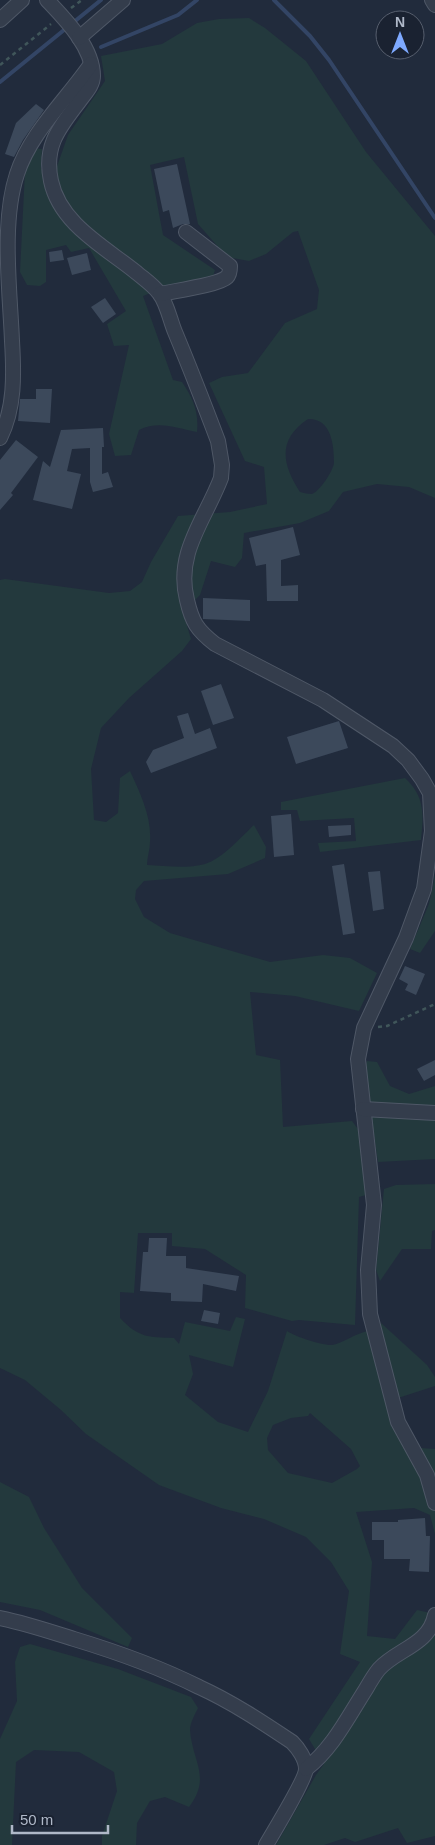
<svg xmlns="http://www.w3.org/2000/svg" width="435" height="1845" font-family="Helvetica,sans-serif">
<rect width="100%" height="100%" fill="#212b3c"/>
<g fill="#23393d" fill-rule="evenodd">
<path d="M249,18L265,28L306,61L366,152L435,236V498L409,487L377,484L343,492L329,511L300,523L244,533L242,558L235,567L211,561L200,595L183,612L191,639L182,651L129,698L101,728L91,769L94,820L106,822L118,813L120,778L130,771C140,793 152,817 150,842C150,850 147,857 147,865C165,866 187,869 205,864C222,859 241,837 254,825L266,847L265,858L228,874L144,881L136,890L135,899L144,917L170,933L270,962L323,955L350,958L377,973L359,1011L295,996L250,992L256,1055L280,1060L283,1127L352,1121L361,1133L366,1195L359,1197L355,1325L299,1320L292,1321L245,1308L246,1275L205,1249L172,1246V1233H138L134,1293L120,1292V1318C139,1338 148,1337 174,1338L179,1344L185,1322L230,1331L236,1317L245,1319L233,1367L189,1355L193,1374L185,1395L218,1422L248,1432L268,1391L287,1331C296,1337 321,1345 332,1345C341,1344 356,1333 368,1331L406,1447L435,1449V1534L430,1515L414,1508L356,1512L372,1562L367,1636L395,1639L417,1610L435,1614V1836L407,1843L398,1828L355,1842L345,1838L324,1845H276L316,1775L324,1764L309,1739L360,1662L340,1654L349,1591L331,1562L306,1537L264,1519L221,1508L159,1485L86,1434L61,1410L25,1380L0,1368V580L5,579L109,593L130,591L142,582L151,562L178,516L230,512L267,504L264,467L245,461L209,383L222,377L248,373L285,323L317,309L319,290L298,231L293,232L266,254L249,261L227,257L198,224L184,157L150,165L163,235L215,270L212,279L174,284L143,296L173,380L182,382C193,398 199,412 197,432C177,428 158,420 139,430L131,455L115,456L109,434L129,345L114,346L107,324L126,311L89,248L71,252L66,245L46,250V282L40,286L27,285L20,272L25,171L34,148L42,149L41,169H56L68,135L105,81L101,56L162,44L197,23L219,19ZM308,419C331,418 334,444 334,463C333,471 320,491 312,494C308,494 304,493 300,492C282,464 277,440 308,419ZM310,1413L351,1449L360,1466L357,1469L332,1483L288,1473L268,1450L267,1438L273,1425L291,1418L308,1416Z"/>
<path d="M405,778C425,797 424,814 421,840L320,852L318,843L356,841L354,818L300,821L297,810H281V802Z"/>
<polygon points="435,875 435,931 420,953 410,949 429,904"/>
<polygon points="367,1061 377,1062 390,1086 409,1094 435,1086 435,1159 378,1162 364,1069"/>
<polygon points="435,1184 435,1230 432,1231 431,1249 402,1249 380,1281 376,1270 384,1189 396,1185"/>
<polygon points="381,1323 427,1365 435,1377 435,1386 398,1398 380,1329"/>
<polygon points="0,1482 29,1497 44,1528 82,1588 132,1638 128,1647 40,1610 0,1602"/>
<path d="M30,1644L118,1669L191,1697L198,1708C195,1714 190,1723 190,1730C192,1761 212,1777 189,1807L165,1797L150,1801L137,1823L136,1845H102V1836L117,1791L114,1772L79,1752L34,1750L16,1762L12,1845H0V1739L17,1701L15,1662L20,1647Z"/>
</g>
<g fill="none" stroke-linecap="round" stroke-linejoin="round">
<g stroke="#334565" stroke-width="4">
<polyline points="274,0 310,36 329,60 435,218"/>
<polyline points="101,47 178,15 197,0"/>
<polyline points="0,82 101,0"/>
</g>
</g>
<g fill="#3c495b">
<polygon points="36,104 44,110 23,140 14,157 5,154 16,123"/>
<polygon points="177,164 190,224 183,224 173,228 169,210 163,212 154,169"/>
<polygon points="62,250 64,260 50,262 49,252"/>
<polygon points="87,253 91,270 72,275 67,258"/>
<polygon points="105,298 116,314 103,323 91,307"/>
<polygon points="36,389 52,389 50,423 18,421 20,399 36,399"/>
<polygon points="103,428 104,447 102,447 102,474 108,472 113,487 93,492 90,482 90,448 72,449 67,471 81,474 72,509 33,500 43,461 50,467 61,430"/>
<polygon points="16,440 38,457 11,493 13,495 0,510 0,460"/>
<polygon points="293,527 300,555 281,560 281,586 298,585 298,601 267,601 266,564 256,566 249,538"/>
<polygon points="203,598 250,600 250,621 203,619"/>
<polygon points="221,684 234,718 213,725 201,691"/>
<polygon points="188,713 195,734 210,728 217,748 151,773 146,762 153,750 184,738 177,716"/>
<polygon points="339,721 348,748 296,764 287,737"/>
<polygon points="291,814 294,855 274,857 271,816"/>
<polygon points="351,825 351,835 329,837 328,826"/>
<polygon points="344,864 355,933 343,935 332,866"/>
<polygon points="380,871 384,909 373,911 368,872"/>
<polygon points="405,966 425,974 416,995 405,990 408,984 399,979"/>
<polygon points="435,1060 435,1075 424,1081 417,1069"/>
<polygon points="149,1238 167,1238 166,1256 186,1256 186,1268 239,1276 236,1291 203,1284 202,1302 171,1301 171,1293 140,1291 143,1252 148,1252"/>
<polygon points="204,1310 220,1313 218,1324 201,1321"/>
<polygon points="425,1518 426,1536 430,1536 429,1572 409,1571 410,1559 384,1559 384,1540 372,1540 372,1522 398,1522 398,1520"/>
</g>
<g fill="none" stroke-linecap="round" stroke-linejoin="round">
<defs>
<g id="minor">
<path d="M47,0C65,19 93,47 93,76C93,85 86,92 81,99C61,126 43,144 51,181C60,224 105,247 137,273C144,279 153,285 159,293C167,303 170,320 175,332C190,368 204,404 218,441L222,465L221,478C205,520 175,553 187,600C192,622 197,630 215,644L323,700L393,746L408,760L422,779L430,793L432,831L424,889L406,938L364,1028L358,1059L374,1205L368,1270L370,1314L398,1422L427,1475L435,1503"/>
<polyline points="432,0 435,5"/>
<polyline points="0,20 22,0"/>
<polyline points="79,38 123,0"/>
<path d="M160,294C173,291 219,285 227,277C230,274 230,270 230,266L186,232"/>
<path d="M0,438C15,408 14,374 12,341C10,291 1,222 17,174C30,133 67,99 91,64"/>
<polyline points="363,1109 435,1113"/>
<path d="M0,1618C25,1623 49,1631 74,1639C117,1652 159,1667 199,1687C232,1702 262,1722 292,1742C298,1748 306,1759 306,1769C306,1779 273,1833 266,1845"/>
<path d="M306,1769C333,1748 348,1717 366,1689C370,1682 374,1675 379,1669C397,1649 429,1645 435,1615"/>
</g>
</defs>
<use href="#minor" stroke="#4f5867" stroke-width="16"/>
<g stroke="#40565a" stroke-width="2.5" stroke-dasharray="4 4" stroke-linecap="butt">
<polyline points="71,8 82,0"/>
<polyline points="0,65 51,24"/>
<polyline points="378,1027 387,1026 435,1004"/>
</g>
<use href="#minor" stroke="#343d4c" stroke-width="14"/>
</g>
<g transform="translate(400 35)"><circle r="24" fill="#1a2231" stroke="#565e6d"/>
<path d="M0-4L9 19L0 12L-9 19Z" fill="#7ea9ff"/>
<text y="-8" font-size="14" font-weight="bold" text-anchor="middle" fill="#afb8c8">N</text>
</g>
<path d="M12 1825v8h96v-8" fill="none" stroke="#afb8c8" stroke-width="2.5"/>
<text x="20" y="1825" font-size="15" fill="#afb8c8" stroke="#1a2231" stroke-width="4" paint-order="stroke">50 m</text>
</svg>
